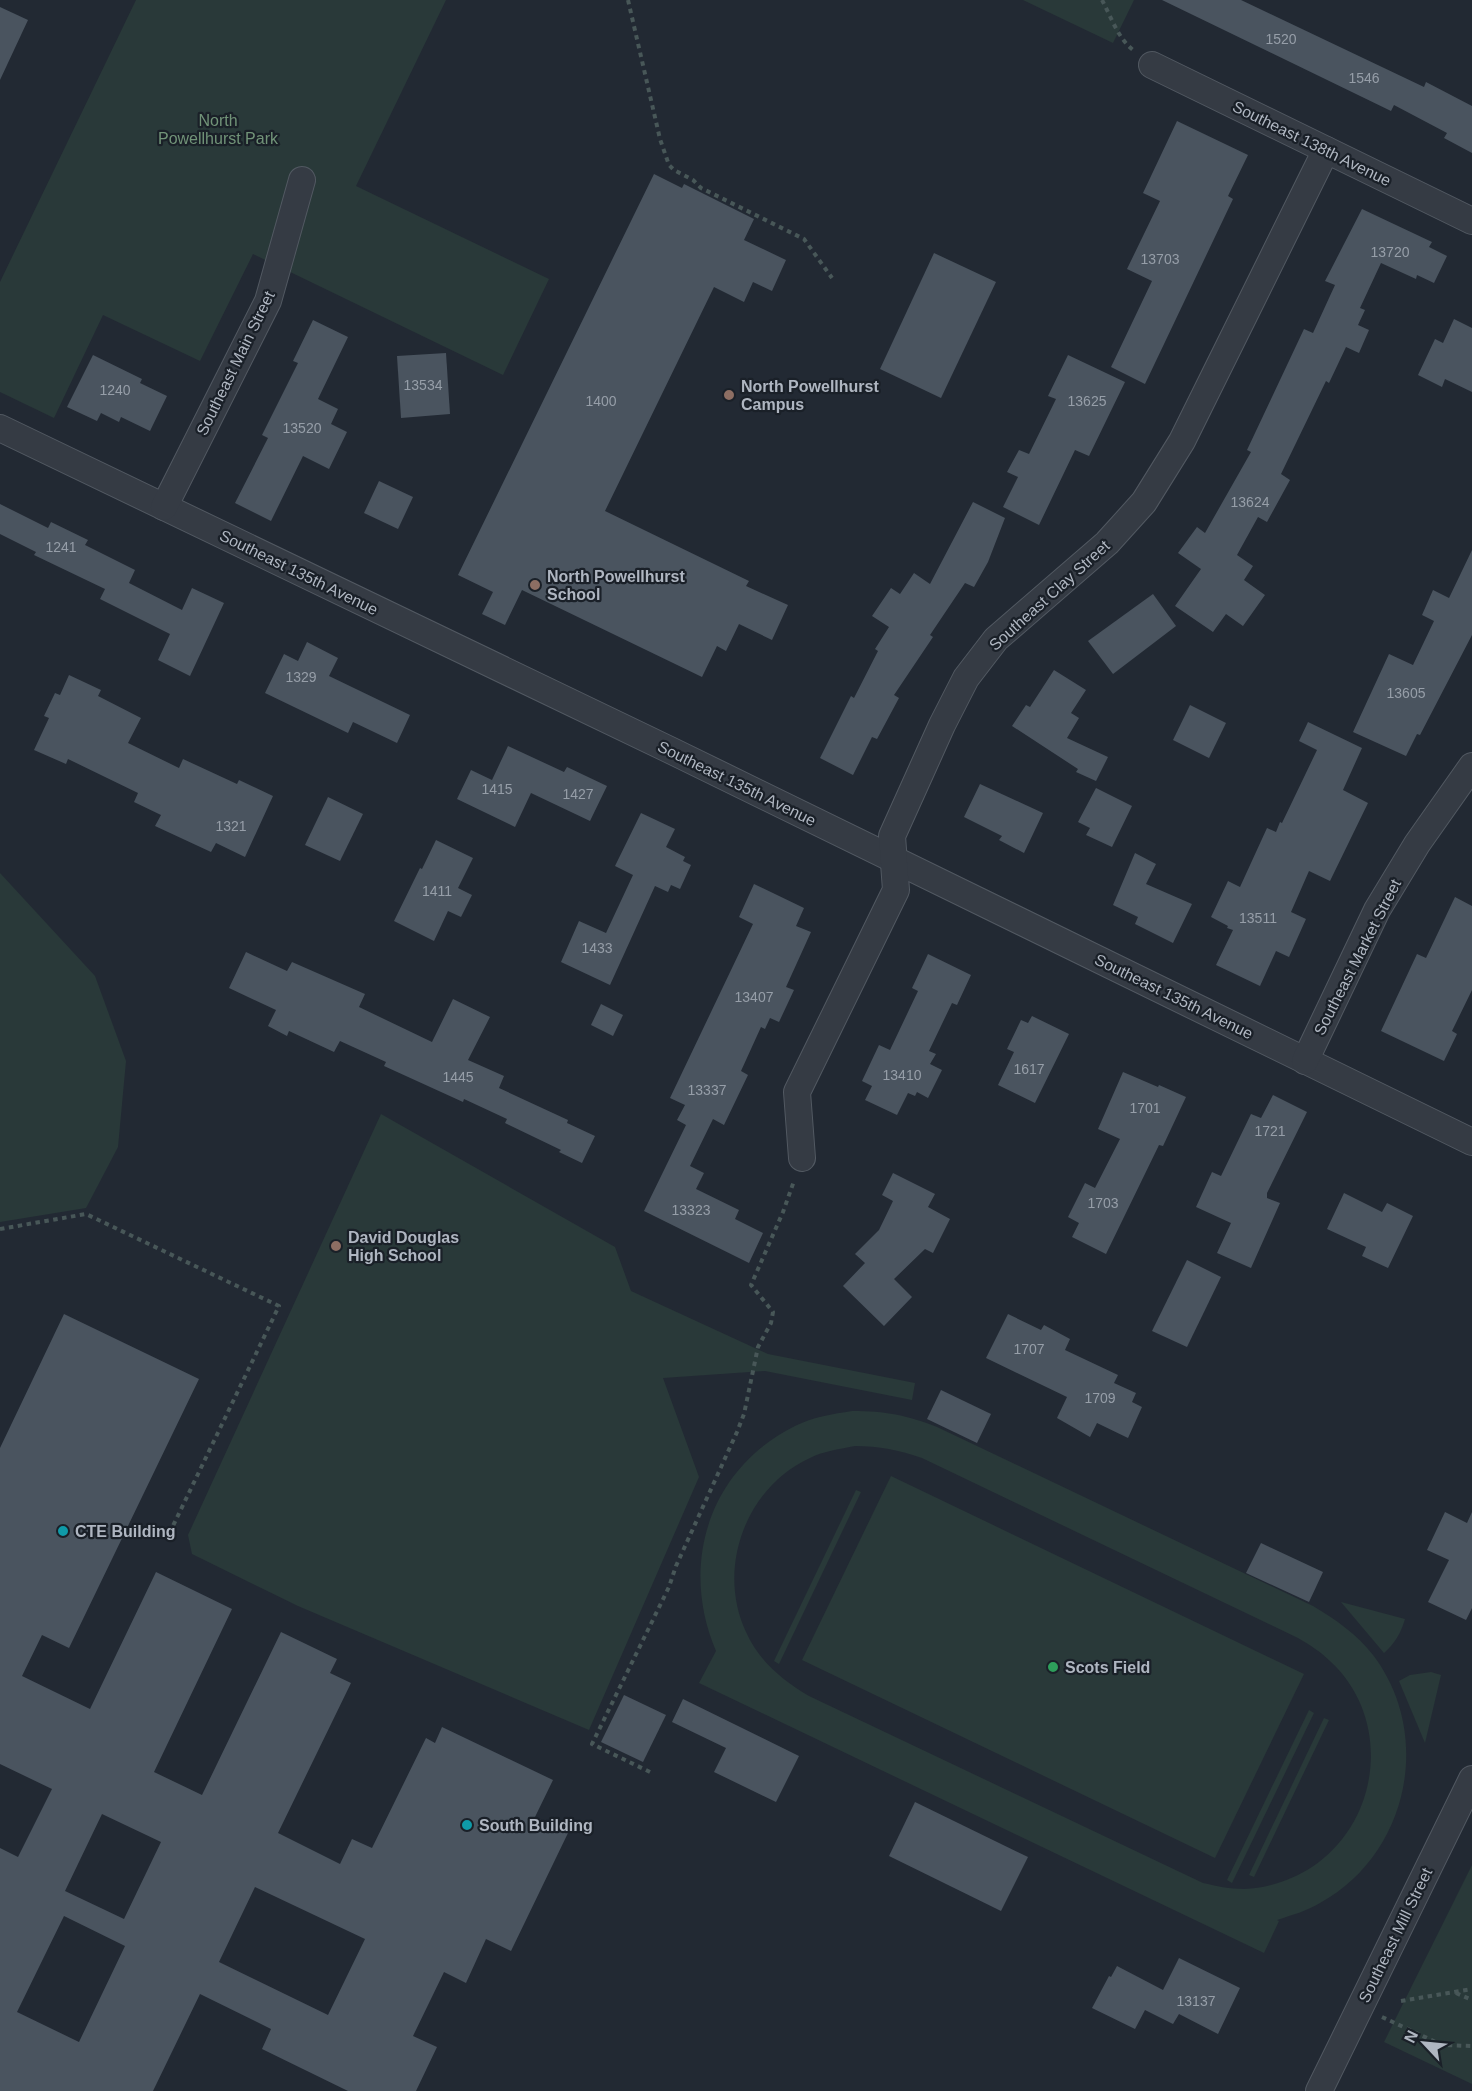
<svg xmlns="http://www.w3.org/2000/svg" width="1472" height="2091" font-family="Arial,sans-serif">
<rect width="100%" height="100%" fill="#222933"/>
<g fill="#293939" fill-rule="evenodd">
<polygon points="136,0 446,0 356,186 549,279 503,375 253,254 200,361 103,315 54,418 0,392 0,282"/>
<polygon points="1023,0 1134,0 1113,43"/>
<polygon points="0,873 95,976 126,1061 118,1147 86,1208 0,1222"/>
<polygon points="381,1114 615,1247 631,1291 768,1354 915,1383 912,1400 765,1371 663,1378 699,1477 589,1730 298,1606 192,1554 188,1535"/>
<path d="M852,1411C886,1411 906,1415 937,1427L1313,1606C1336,1620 1357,1634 1373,1655C1434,1735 1408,1855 1320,1903C1307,1911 1292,1915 1277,1920L1279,1921L1264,1953L699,1683L716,1651C679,1564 709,1469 795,1426C813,1417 833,1414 852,1411ZM855,1446C879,1446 899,1450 922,1458L1298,1638C1310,1645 1321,1652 1331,1662C1392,1719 1381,1821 1312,1867C1292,1880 1268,1888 1244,1889C1230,1889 1216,1886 1203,1883L809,1696C782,1680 759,1661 746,1632C716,1568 746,1487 810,1458C824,1451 840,1449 855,1446Z"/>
<polygon points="891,1476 1304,1674 1215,1858 802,1660"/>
<polygon points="856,1490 861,1492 779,1664 774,1661"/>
<path d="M1341,1602L1405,1619C1401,1633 1395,1643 1384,1653Z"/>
<polygon points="1431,1672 1441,1675 1425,1743 1399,1681 1410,1675"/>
<polygon points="1309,1710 1314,1713 1232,1883 1227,1880"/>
<polygon points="1324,1718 1329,1720 1254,1877 1249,1875"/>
<polygon points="1472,1865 1472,2084 1384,2042"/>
</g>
<g fill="#4a545f" fill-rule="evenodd">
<polygon points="1162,0 1241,0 1424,87 1426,82 1472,106 1472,153 1444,138 1447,133 1394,105 1391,111"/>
<polygon points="0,7 28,20 0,80"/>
<polygon points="1177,121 1248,155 1228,196 1233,199 1145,384 1111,367 1152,281 1127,269 1160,201 1143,193"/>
<polygon points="654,174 682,188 684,184 754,219 744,240 786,260 772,291 753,282 744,302 714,287 605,511 749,581 746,586 788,605 772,640 739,624 726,651 717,646 702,677 522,590 505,625 482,614 493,592 458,575"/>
<polygon points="1362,209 1432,242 1429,247 1447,256 1434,283 1417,275 1416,279 1381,263 1360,308 1365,310 1358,325 1369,330 1359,353 1346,347 1329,383 1326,381 1281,474 1290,480 1267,522 1258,517 1237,555 1253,566 1244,580 1265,595 1243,626 1226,614 1213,632 1175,606 1201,569 1178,553 1197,527 1205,533 1251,452 1247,450 1304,329 1313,333 1335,285 1325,281"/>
<polygon points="934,253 996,282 941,398 880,369"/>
<polygon points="1454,319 1472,328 1472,392 1445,379 1442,387 1418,375 1435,339 1443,343"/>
<polygon points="313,320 348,337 318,399 338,409 331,424 347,432 329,469 303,456 271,521 235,503 268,438 262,435 298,363 293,361"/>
<polygon points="446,353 450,414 401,418 397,356"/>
<polygon points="93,355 142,379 140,383 167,396 150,431 121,417 119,422 101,413 97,421 67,407"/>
<polygon points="1068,355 1125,382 1089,456 1075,450 1039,525 1003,507 1018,477 1007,472 1019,450 1029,454 1056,399 1048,396"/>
<polygon points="379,481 413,497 398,529 364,513"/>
<polygon points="973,502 1005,518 988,562 974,587 965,583 930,635 933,637 894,695 899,698 877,739 872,737 853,775 820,758 851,696 854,698 878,651 875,649 889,627 872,616 891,588 900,594 914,573 930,584"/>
<polygon points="0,504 48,528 51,522 88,540 85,545 135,570 129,583 182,610 192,588 224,603 190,676 158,660 170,634 100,599 105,589 34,555 36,552 0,534"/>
<polygon points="1472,550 1472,635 1420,735 1417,734 1406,756 1353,732 1389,654 1413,665 1434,621 1422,615 1433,590 1449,598"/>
<polygon points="1153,594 1176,626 1113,674 1088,641"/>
<polygon points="307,642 338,658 329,676 410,715 397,743 353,722 348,733 265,693 284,654 298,661"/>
<polygon points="1054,670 1086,690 1071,713 1079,718 1067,738 1108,757 1096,781 1076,772 1078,769 1012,726 1026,705 1030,707"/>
<polygon points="69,675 101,690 98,696 141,718 128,743 179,768 183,759 237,784 239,780 273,796 245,857 216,843 211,852 155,826 161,815 134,802 138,793 68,759 66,764 34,750 49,718 44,716 55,693 60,695"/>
<polygon points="1190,705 1226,723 1209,758 1173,740"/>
<polygon points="1308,722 1362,748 1343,790 1368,803 1330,881 1309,871 1291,912 1306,919 1289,957 1276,951 1260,986 1216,965 1233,930 1227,928 1228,926 1211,917 1228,881 1240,887 1267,828 1276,832 1280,822 1282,823 1317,750 1299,741"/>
<polygon points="508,746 564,772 567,767 607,786 590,821 531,793 515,827 457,799 471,770 492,780"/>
<polygon points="980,784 1043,813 1024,853 999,840 1002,836 964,817"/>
<polygon points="1096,788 1132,806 1112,847 1086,835 1090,828 1078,822"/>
<polygon points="328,797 363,814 340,861 305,845"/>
<polygon points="641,813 675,829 666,847 685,857 683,861 691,865 680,889 671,885 668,892 655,886 610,985 561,962 579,921 606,933 633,875 615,866"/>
<polygon points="436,840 473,858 458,888 472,895 461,917 448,911 434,941 394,921 420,868 422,869"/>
<polygon points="1135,853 1156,864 1146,884 1192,904 1173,943 1135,924 1138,917 1113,905"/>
<polygon points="754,884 804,908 796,926 811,932 786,987 794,990 779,1022 770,1018 765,1029 761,1027 741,1071 748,1075 724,1125 713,1119 690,1166 704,1173 696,1189 739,1210 735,1219 763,1233 749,1263 644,1211 686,1125 677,1120 685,1105 670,1098 753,924 739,917"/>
<polygon points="1455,897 1472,906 1472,990 1452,1031 1457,1034 1444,1061 1381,1031 1417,954 1426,958"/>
<polygon points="246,952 287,971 292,962 365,994 359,1007 432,1042 453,999 490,1017 468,1060 504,1076 499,1088 568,1120 567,1123 595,1136 582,1163 559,1152 561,1150 505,1123 507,1119 464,1099 463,1102 384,1066 386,1062 340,1041 334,1052 289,1031 287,1036 268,1026 276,1010 229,988"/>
<polygon points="928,954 971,975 957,1005 952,1003 929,1051 936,1054 930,1064 942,1070 928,1098 917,1092 915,1096 908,1093 897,1115 865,1100 872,1086 862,1081 879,1045 890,1050 918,991 912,988"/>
<polygon points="601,1004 623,1015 613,1036 591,1025"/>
<polygon points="1032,1016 1069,1034 1035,1103 998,1085 1014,1052 1007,1049 1021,1020 1028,1023"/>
<polygon points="1123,1072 1158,1087 1159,1085 1186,1097 1163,1146 1159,1145 1106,1254 1072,1237 1079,1223 1068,1217 1085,1183 1095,1188 1120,1139 1098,1129"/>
<polygon points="1273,1095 1307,1112 1267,1193 1267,1198 1280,1203 1251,1268 1217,1253 1231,1223 1196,1207 1212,1172 1221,1176 1251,1114 1261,1118"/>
<polygon points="893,1173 935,1194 928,1207 950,1219 933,1253 925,1249 894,1279 912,1297 884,1326 843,1286 865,1263 855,1254 879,1230 893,1201 882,1195"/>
<polygon points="1344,1193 1382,1212 1387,1203 1413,1216 1388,1268 1362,1256 1366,1247 1327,1229"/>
<polygon points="1187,1260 1221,1277 1187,1347 1152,1331"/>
<path d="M64,1314L199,1379L69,1648L42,1635L22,1676L90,1709L156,1572L232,1609L154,1772L202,1795L281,1632L337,1659L330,1673L351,1683L278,1833L340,1864L352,1839L372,1848L426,1738L435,1743L442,1727L553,1780L535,1817L568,1833L511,1951L486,1939L466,1983L444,1972L413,2036L437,2047L416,2091H348L262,2049L271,2029L200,1994L153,2091H0V1848L18,1857L52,1789L0,1764V1448ZM102,1814L161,1842L124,1919L65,1891ZM255,1887L365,1939L328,2015L219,1962ZM64,1916L125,1946L79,2042L17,2012Z"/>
<polygon points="1008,1314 1041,1330 1044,1325 1070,1339 1065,1350 1118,1375 1114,1383 1136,1393 1132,1402 1142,1407 1128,1438 1097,1423 1090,1437 1057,1418 1067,1397 986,1358"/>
<polygon points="941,1390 991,1414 977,1443 927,1419"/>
<polygon points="1445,1512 1467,1523 1472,1512 1472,1608 1466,1620 1428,1602 1449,1560 1427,1550"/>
<polygon points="1261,1543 1323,1572 1309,1602 1246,1573"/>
<polygon points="624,1695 666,1715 643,1762 601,1742"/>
<polygon points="683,1699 799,1756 776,1802 714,1772 726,1748 672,1722"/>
<polygon points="915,1802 1028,1857 1001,1911 889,1856"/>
<polygon points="1179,1958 1240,1988 1218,2034 1179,2014 1173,2024 1145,2010 1135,2029 1092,2008 1109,1976 1111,1977 1117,1966 1163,1990"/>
</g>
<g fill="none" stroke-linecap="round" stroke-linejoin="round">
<defs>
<g id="minor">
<polyline points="1152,65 1472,221"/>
<polyline points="0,428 672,751 1472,1142"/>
<polyline points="164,507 268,301 302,180"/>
<polyline points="1305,1061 1377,910 1417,844 1472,766"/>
<polyline points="802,1158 797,1092 896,890 892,836 942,725 966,678 996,639 1107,543 1144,502 1182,441 1326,150"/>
<polyline points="1319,2091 1472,1779"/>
</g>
</defs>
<use href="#minor" stroke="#525962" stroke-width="28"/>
<g stroke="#485758" stroke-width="4" stroke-dasharray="4.5 4.5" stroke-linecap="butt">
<polyline points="628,0 660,139 669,165 674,170 693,180 701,188 804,239 832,278"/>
<path d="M1102,0C1111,17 1118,38 1133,50"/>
<polyline points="0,1229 86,1214 279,1306 171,1530"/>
<polyline points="650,1772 592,1744 669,1587 676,1566 737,1432 744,1414 758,1347 771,1323 773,1312 751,1285 783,1212 794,1181"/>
<polyline points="1456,1993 1472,2000"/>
<polyline points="1401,2001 1472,1989"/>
<polyline points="1382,2017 1442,2045 1472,2046"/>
</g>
<use href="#minor" stroke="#353b44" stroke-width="26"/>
</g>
<g fill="#8d6e63" stroke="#1a2028" stroke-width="2">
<circle cx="729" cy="395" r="6"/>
<circle cx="535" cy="585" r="6"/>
<circle cx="336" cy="1246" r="6"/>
</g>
<g fill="#0f9aa8" stroke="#1a2028" stroke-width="2">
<circle cx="63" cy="1531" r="6"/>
<circle cx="467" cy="1825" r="6"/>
</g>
<circle fill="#2e9e5b" stroke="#1a2028" stroke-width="2" cx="1053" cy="1667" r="6"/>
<g text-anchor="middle" stroke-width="4.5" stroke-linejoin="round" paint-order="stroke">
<g font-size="14" fill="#969ea8">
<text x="1281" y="44">1520</text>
<text x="1364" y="83">1546</text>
<text x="1390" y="257">13720</text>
<text x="1160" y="264">13703</text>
<text x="423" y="390">13534</text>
<text x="115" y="395">1240</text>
<text x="601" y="406">1400</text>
<text x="1087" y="406">13625</text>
<text x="302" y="433">13520</text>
<text x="1250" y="507">13624</text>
<text x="61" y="552">1241</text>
<text x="301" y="682">1329</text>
<text x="1406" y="698">13605</text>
<text x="497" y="794">1415</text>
<text x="578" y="799">1427</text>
<text x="231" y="831">1321</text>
<text x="437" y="896">1411</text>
<text x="1258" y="923">13511</text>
<text x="597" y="953">1433</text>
<text x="754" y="1002">13407</text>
<text x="1029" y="1074">1617</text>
<text x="902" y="1080">13410</text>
<text x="458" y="1082">1445</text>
<text x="707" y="1095">13337</text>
<text x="1145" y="1113">1701</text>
<text x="1270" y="1136">1721</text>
<text x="1103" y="1208">1703</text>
<text x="691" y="1215">13323</text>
<text x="1029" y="1354">1707</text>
<text x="1100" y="1403">1709</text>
<text x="1196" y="2006">13137</text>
</g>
<g font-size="16" fill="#719378" stroke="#1a2028">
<text x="218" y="126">North<tspan x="218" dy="18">Powellhurst Park</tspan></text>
</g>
<g font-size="16" fill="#afb6c1" stroke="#1a2028">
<text transform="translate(1312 143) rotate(26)" y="6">Southeast 138th Avenue</text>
<text transform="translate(235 363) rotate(-64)" y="6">Southeast Main Street</text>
<text transform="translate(299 572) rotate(26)" y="6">Southeast 135th Avenue</text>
<text transform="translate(1049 595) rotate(-42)" y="6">Southeast Clay Street</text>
<text transform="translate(737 783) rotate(26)" y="6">Southeast 135th Avenue</text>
<text transform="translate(1357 957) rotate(-63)" y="6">Southeast Market Street</text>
<text transform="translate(1174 996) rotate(26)" y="6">Southeast 135th Avenue</text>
<text transform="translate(1395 1935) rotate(-64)" y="6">Southeast Mill Street</text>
</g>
<g font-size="16" font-weight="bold" fill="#afb6c1" stroke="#1a2028" text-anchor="start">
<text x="741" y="392">North Powellhurst<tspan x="741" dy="18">Campus</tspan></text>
<text x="547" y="582">North Powellhurst<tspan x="547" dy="18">School</tspan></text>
<text x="348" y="1243">David Douglas<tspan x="348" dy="18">High School</tspan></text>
<text x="75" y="1537">CTE Building</text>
<text x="1065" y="1673">Scots Field</text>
<text x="479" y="1831">South Building</text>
</g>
</g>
<g transform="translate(1424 2043) rotate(296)" stroke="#1a2028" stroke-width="4.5" paint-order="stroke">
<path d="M0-4.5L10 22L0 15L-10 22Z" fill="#afb6c1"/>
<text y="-9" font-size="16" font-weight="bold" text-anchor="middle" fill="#afb6c1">N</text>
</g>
</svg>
